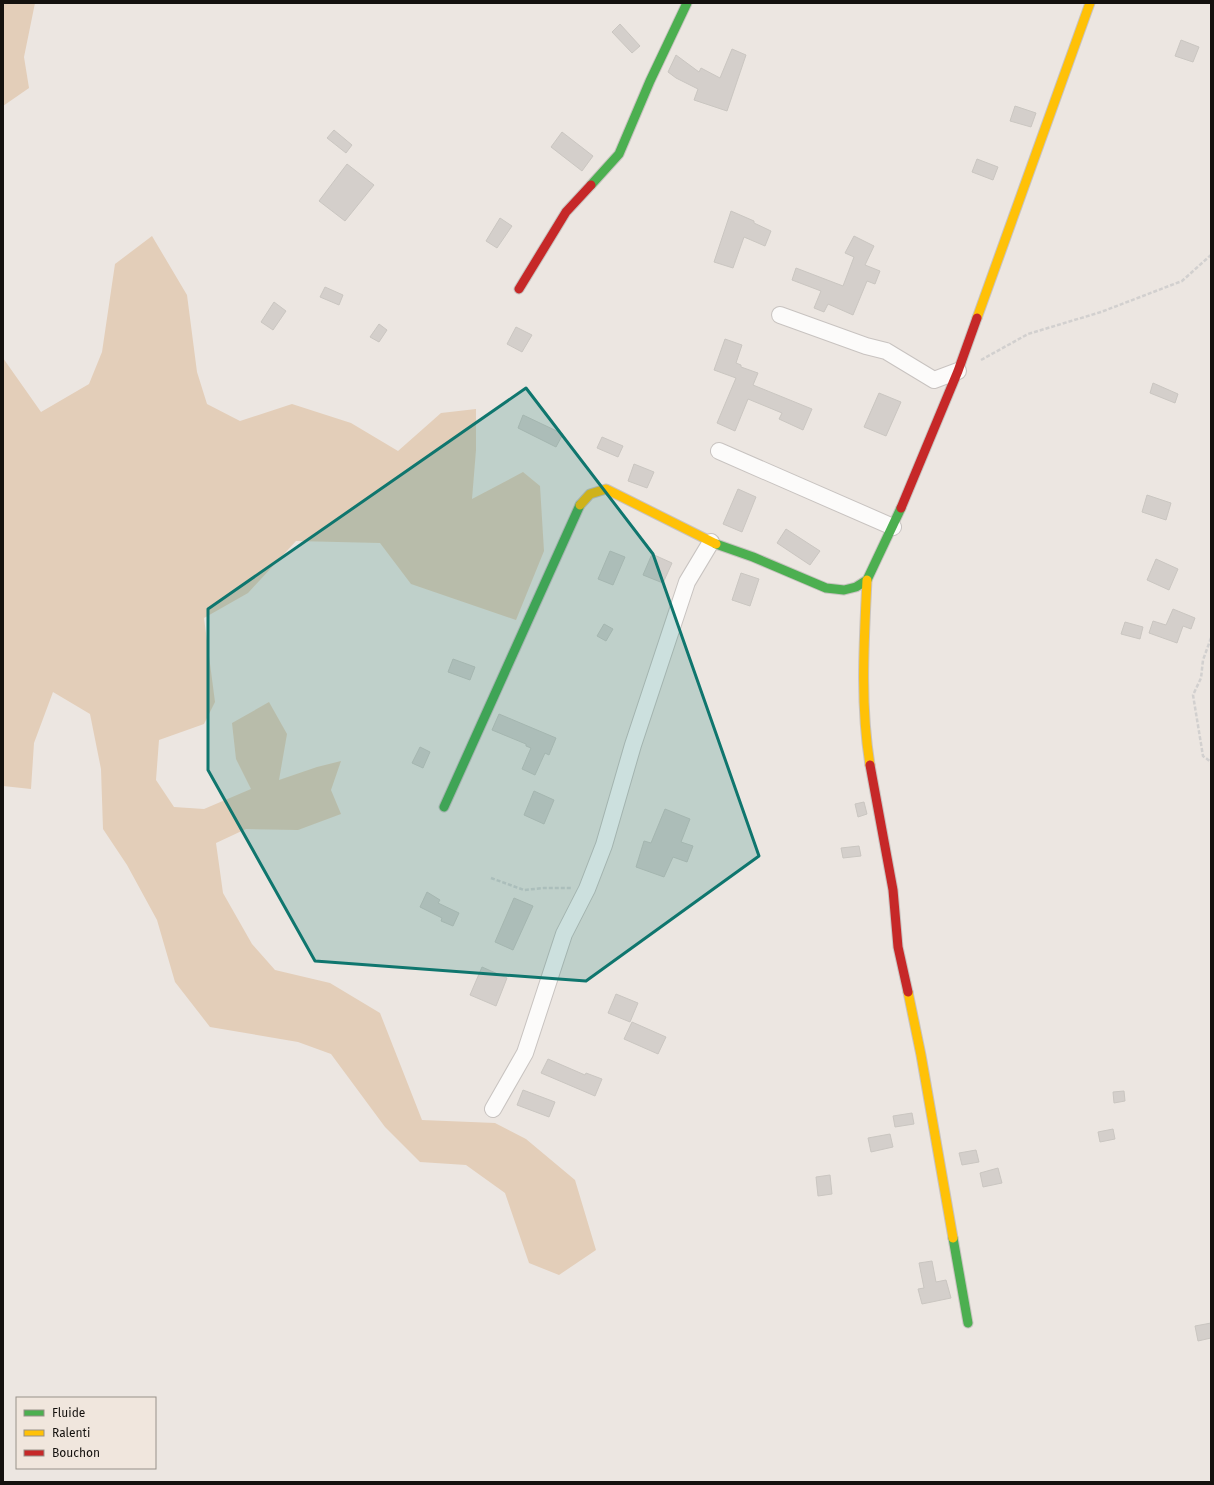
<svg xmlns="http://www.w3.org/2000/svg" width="1214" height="1485" font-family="'Fira Sans',sans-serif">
<rect width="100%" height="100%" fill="#ece6e1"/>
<g fill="#e3ceb9">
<polygon points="3,3 35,3 24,57 29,88 3,106"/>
<polygon points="152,236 187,295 197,372 207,404 240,421 292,404 351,423 398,451 441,413 476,409 476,450 472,499 523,472 540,486 544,551 516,620 411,584 380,543 296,541 248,593 204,618 215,702 204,724 159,740 156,780 174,807 204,809 251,789 236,759 232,723 269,702 287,734 279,780 317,767 341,761 331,790 341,814 298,830 246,829 216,843 223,893 252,944 275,970 330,983 380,1013 422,1120 495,1123 526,1139 575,1180 596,1250 559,1275 529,1263 505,1193 466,1165 420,1162 385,1127 331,1054 298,1042 210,1027 175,982 157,920 127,865 103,829 101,769 90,714 53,692 34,743 31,789 3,786 3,358 41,412 89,384 102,352 115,264"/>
</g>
<g fill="#d4cfcb" stroke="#cac6c1">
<polygon points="620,24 640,46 632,53 612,32"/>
<polygon points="1181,40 1199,47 1193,62 1175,56"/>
<polygon points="732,49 746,55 727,111 694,100 698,89 676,78 668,72 676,55 699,72 701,68 720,78"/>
<polygon points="1015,106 1036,113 1031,127 1010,121"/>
<polygon points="334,130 352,145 346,153 327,138"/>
<polygon points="562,132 593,156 582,171 551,147"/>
<polygon points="977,159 998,167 993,180 972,172"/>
<polygon points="347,164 374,185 345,221 319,201"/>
<polygon points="731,211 754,221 754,223 771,231 765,246 744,237 733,268 714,262"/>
<polygon points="500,218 512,226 497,248 486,241"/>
<polygon points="854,236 874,246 865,265 880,271 875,284 867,281 853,315 828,304 824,312 814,308 821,291 792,280 796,268 843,286 854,257 845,253"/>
<polygon points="325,287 343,295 339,305 320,297"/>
<polygon points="274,302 286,311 273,330 261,322"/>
<polygon points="379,324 387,330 379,342 370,337"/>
<polygon points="516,327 532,335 522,352 507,344"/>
<polygon points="725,339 742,345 736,363 741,365 741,367 758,373 753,385 812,409 803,430 779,419 782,413 748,399 735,431 717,423 736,378 714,370"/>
<polygon points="1153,383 1178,394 1175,403 1150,393"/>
<polygon points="879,393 901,402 886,436 864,427"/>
<polygon points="523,415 563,434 556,447 518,428"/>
<polygon points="602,437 623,446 618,457 597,448"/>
<polygon points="634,464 654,472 647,488 628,481"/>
<polygon points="738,489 756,497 742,532 723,524"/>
<polygon points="1147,495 1171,503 1166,520 1142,512"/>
<polygon points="786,529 820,551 810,565 777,543"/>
<polygon points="610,551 625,557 613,585 598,579"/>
<polygon points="652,554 672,563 663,583 643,575"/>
<polygon points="1156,559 1178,569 1169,590 1147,580"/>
<polygon points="741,573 759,579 750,606 732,600"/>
<polygon points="1173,609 1195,618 1191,629 1183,626 1177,643 1149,633 1153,621 1166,625"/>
<polygon points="1125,622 1143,627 1140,639 1121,634"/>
<polygon points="604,624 613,629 606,641 597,636"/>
<polygon points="453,659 475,667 470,680 448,672"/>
<polygon points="499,714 556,738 549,755 545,753 535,775 522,769 531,748 526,746 526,744 492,730"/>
<polygon points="420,747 430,752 423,768 412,763"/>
<polygon points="534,791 554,800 544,824 524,815"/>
<polygon points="864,802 867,814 858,817 855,804"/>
<polygon points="665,809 690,819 681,842 693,846 687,862 673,857 664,877 636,867 644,841 651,843"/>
<polygon points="859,846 861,856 843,858 841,848"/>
<polygon points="427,892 440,900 438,903 459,913 453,926 441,921 442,918 420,907"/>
<polygon points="514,898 533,906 513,950 495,942"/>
<polygon points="482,967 507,978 496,1006 470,995"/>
<polygon points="616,994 638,1003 630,1022 608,1013"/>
<polygon points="632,1022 666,1037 658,1054 624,1039"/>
<polygon points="548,1059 585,1075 586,1073 602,1079 595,1096 541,1073"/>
<polygon points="523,1090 555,1102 549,1117 517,1105"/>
<polygon points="1124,1091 1125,1101 1114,1103 1113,1092"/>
<polygon points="912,1113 914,1124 895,1127 893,1116"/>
<polygon points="1113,1129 1115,1139 1100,1142 1098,1132"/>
<polygon points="890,1134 893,1147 871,1152 868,1138"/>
<polygon points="976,1150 979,1162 962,1165 959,1153"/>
<polygon points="998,1168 1002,1183 983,1187 980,1173"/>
<polygon points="830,1175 832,1194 818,1196 816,1177"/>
<polygon points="932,1261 936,1282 946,1280 951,1298 922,1304 918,1289 924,1288 919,1263"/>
<polygon points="1211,1323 1211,1338 1198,1341 1195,1326"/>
</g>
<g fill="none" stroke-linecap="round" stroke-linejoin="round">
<defs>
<g id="street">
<polyline points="780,315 866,346 886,351 934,380 958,371"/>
<polyline points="719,451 893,527"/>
<polyline points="493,1109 525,1053 564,934 587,889 604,845 633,745 687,582 711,542"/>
</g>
<g id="fast">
<polyline points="591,185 619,154 650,81 687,3"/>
<polyline points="716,544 753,557 826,588 844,590 856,587 867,580 901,508"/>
<polyline points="444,807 580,505"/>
<polyline points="953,1238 968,1323"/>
</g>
<g id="slow">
<polyline points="977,318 1090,3"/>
<polyline points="580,505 590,494 606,489 716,544"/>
<path d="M867,580C864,642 860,704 870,765"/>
<polyline points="908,992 921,1055 953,1238"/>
</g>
<g id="jam">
<polyline points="519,289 566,212 591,185"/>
<polyline points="901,508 958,371 977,318"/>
<polyline points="870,765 893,890 898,947 908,992"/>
</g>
</defs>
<use href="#street" stroke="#c8c3c0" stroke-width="18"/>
<use href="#fast" stroke="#c8c3c0" stroke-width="11"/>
<use href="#slow" stroke="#c8c3c0" stroke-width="11"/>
<use href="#jam" stroke="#c8c3c0" stroke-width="11"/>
<g stroke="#d2d0cf" stroke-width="2.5" stroke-dasharray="4 2" stroke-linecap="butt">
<polyline points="981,360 1028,334 1101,312 1182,281 1211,255"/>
<polyline points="1211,638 1203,660 1201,678 1193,695 1203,756 1211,762"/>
<polyline points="491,878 524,890 544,888 572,888"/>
</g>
<use href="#street" stroke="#fcfbfa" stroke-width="16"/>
<use href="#fast" stroke="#4caf50" stroke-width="9"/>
<use href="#slow" stroke="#ffc107" stroke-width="9"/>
<use href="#jam" stroke="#c62828" stroke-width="9"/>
</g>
<path fill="#0f766e" fill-opacity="0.2" stroke="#0f766e" stroke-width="3" stroke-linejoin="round" d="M526,388L653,554L759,856L586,981L315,961L208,770V609Z"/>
<rect width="1214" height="1485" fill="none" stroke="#14110e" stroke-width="8"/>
<rect x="16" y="1397" width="140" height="72" fill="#f0e6dd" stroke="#98918a"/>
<rect x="24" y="1410" width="20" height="6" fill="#4caf50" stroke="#98918a"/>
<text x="52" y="1417" font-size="12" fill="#14110e">Fluide</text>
<rect x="24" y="1430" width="20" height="6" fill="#ffc107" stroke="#98918a"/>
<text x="52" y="1437" font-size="12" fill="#14110e">Ralenti</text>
<rect x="24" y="1450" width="20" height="6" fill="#c62828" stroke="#98918a"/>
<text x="52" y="1457" font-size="12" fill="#14110e">Bouchon</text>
</svg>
